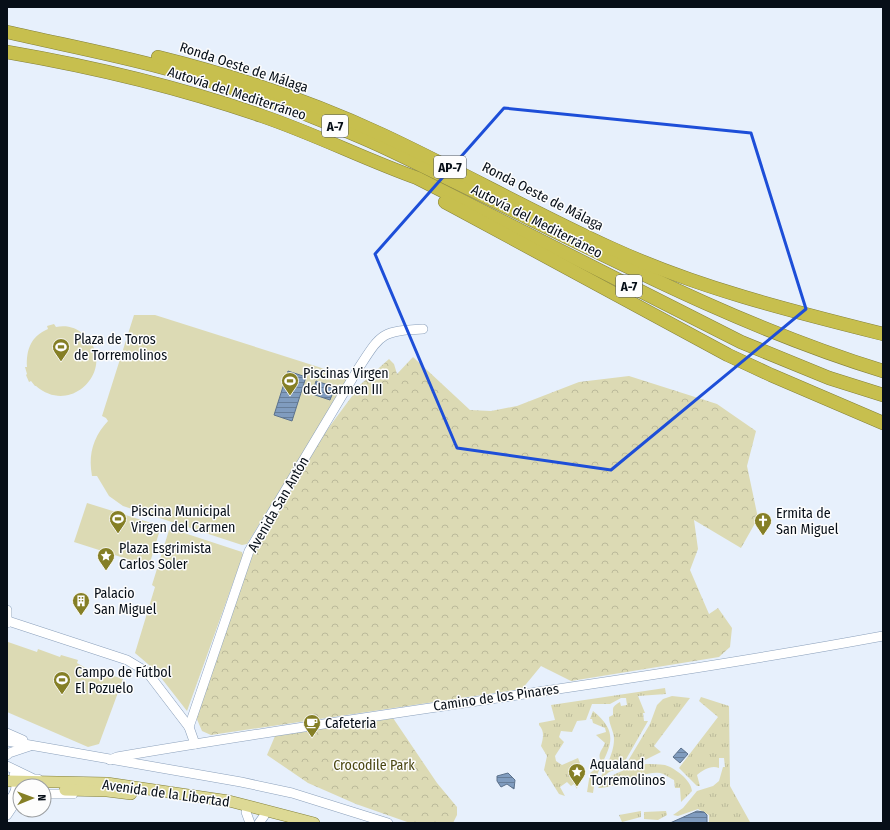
<svg xmlns="http://www.w3.org/2000/svg" width="890" height="830" font-family="'Fira Sans Condensed',sans-serif">
<defs>
<pattern id="grass-tufts" width="24" height="20" patternUnits="userSpaceOnUse"><rect width="24" height="20" fill="#dcdab4"/><path d="M3 7l-1-3M5 7V3M7 7l1-3M15 17l-1-3M17 17v-4M19 17l1-3" fill="none" stroke="#bbba9a"/></pattern>
<pattern id="forest-crowns" width="20" height="18" patternUnits="userSpaceOnUse"><rect width="20" height="18" fill="#dcdab4"/><path d="M2 6a3 3 0 1 1 6 0M12 15a3 3 0 1 1 6 0" fill="none" stroke="#bbba9a"/></pattern>
<pattern id="water-rules" width="6" height="5" patternUnits="userSpaceOnUse"><rect width="6" height="5" fill="#809cbf"/><path d="M0 2.5h6" fill="none" stroke="#677e9a"/></pattern>
</defs>
<rect width="100%" height="100%" fill="#e7f0fc"/>
<g fill="url(#grass-tufts)">
<path d="M665,688L666,694L638,696L645,713H643L644,721H648L625,761H616L619,768L609,772L599,781C605,768 614,754 614,739C614,731 609,725 609,717L613,715C613,707 612,707 620,702L621,706L627,705L626,698H621L610,704H592L586,720L577,721L572,732L561,731L559,737L564,742L555,756L556,761L562,765L578,758L580,763L573,768L578,781L577,789L574,784L571,786L567,782L560,787L565,796L559,794L544,770L547,756L541,746C543,738 545,732 539,725V723L555,720L551,705Z"/>
<polygon points="672,696 690,698 654,746 661,752 643,761 625,766 650,724 657,705 663,699"/>
<path d="M701,697L729,706L730,786L750,822L749,823H709V815L698,809L678,816L673,815L683,808L697,791L713,786L719,781L723,767H725L724,758H719V768C711,765 703,770 697,775L700,786H697L679,768L718,717L699,701Z"/>
<path d="M593,711C624,736 606,750 596,778C594,782 594,788 593,793L587,792L590,773L600,766L601,762C597,753 602,751 605,743L596,735L606,732L605,728L593,723L592,719H590Z"/>
<path d="M646,764C652,764 659,764 665,765C675,768 691,780 692,791L681,802L680,788H675L674,780C670,778 665,774 660,773C643,770 617,788 598,788C611,772 627,769 646,764Z"/>
<polygon points="641,811 641,817 622,822 619,815"/>
<polygon points="666,811 667,815 658,820 644,819 644,812"/>
</g>
<g fill="url(#forest-crowns)">
<polygon points="413,357 470,410 491,411 517,406 579,382 629,376 717,404 756,431 747,466 758,518 741,548 694,520 698,549 690,570 709,614 718,608 732,628 730,647 719,657 571,681 541,666 522,689 211,735 202,731 196,717 251,553 324,434 361,384 389,359 394,364 397,374"/>
<polygon points="393,718 437,783 457,807 457,815 453,823 410,823 356,804 308,783 267,755 275,736"/>
</g>
<g fill="#dcdab4">
<path d="M134,315H155L350,377L247,544L242,545L123,506L109,496L97,476H92C88,455 93,437 108,421L106,418L102,416Z"/>
<path d="M54,324L56,327C66,325 76,327 84,335C119,365 73,418 36,386H35L31,381L29,382L26,375L27,374L25,367H27C26,350 31,336 48,329L47,326Z"/>
<polygon points="87,503 161,526 149,566 74,542"/>
<polygon points="172,529 242,552 243,555 187,711 155,670 135,653 155,587 152,585 169,530"/>
<polygon points="8,642 37,652 38,649 60,657 61,655 78,660 77,663 89,670 90,668 123,679 99,744 88,747 7,712"/>
</g>
<g fill="url(#water-rules)" stroke="#5c728d">
<polygon points="288,371 306,377 292,421 274,415"/>
<polygon points="316,381 335,387 330,400 312,394"/>
<polygon points="681,748 688,754 680,763 673,757"/>
<polygon points="508,773 515,780 514,789 507,784 501,787 497,781 497,776"/>
<polygon points="697,811 704,812 707,815 707,823 670,823"/>
</g>
<g fill="none" stroke-linecap="round" stroke-linejoin="round">
<defs>
<g id="minor">
<polyline points="7,610 7,623"/>
<polyline points="8,621 127,660 147,672 189,727 195,744"/>
<path d="M189,727L249,551L358,369C381,334 380,331 423,329"/>
<polyline points="7,733 23,740"/>
<polyline points="7,741 241,782 292,793 388,823"/>
<polyline points="7,755 9,753 30,746"/>
<path d="M110,760L117,757C372,713 629,683 883,636"/>
<polyline points="7,766 34,779 38,779"/>
<polyline points="44,794 73,794"/>
<path d="M7,802C16,795 18,785 14,775"/>
<polyline points="246,812 250,823"/>
<polyline points="7,815 17,800"/>
<polyline points="259,823 264,816"/>
</g>
<g id="major">
<polyline points="7,781 107,783 229,801 314,823"/>
<polyline points="65,790 107,791 131,794"/>
</g>
<g id="highway">
<path d="M7,32C59,44 112,54 164,68C230,85 294,108 356,135C390,149 422,166 455,182C595,250 733,325 883,371"/>
<path d="M7,52C94,67 179,87 262,116C315,134 364,159 417,178L741,342L829,378L883,395"/>
<path d="M158,57C235,76 312,102 383,135C460,171 534,213 611,248C698,288 791,311 883,334"/>
<polyline points="445,202 728,355 771,375 883,423"/>
</g>
</defs>
<use href="#minor" stroke="#8ba0bb" stroke-width="10"/>
<use href="#major" stroke="#84813b" stroke-width="12"/>
<use href="#highway" stroke="#84813b" stroke-width="14"/>
<use href="#minor" stroke="#fff" stroke-width="9"/>
<use href="#major" stroke="#ddd995" stroke-width="11"/>
<use href="#highway" stroke="#c7bf4e" stroke-width="13"/>
</g>
<path fill="none" stroke="#1d4ed8" stroke-width="3" stroke-linejoin="round" d="M504,108L751,133L806,309L611,470L457,448L375,254Z"/>
<defs>
<symbol id="stadium-pin" viewBox="-11 -11 22 30"><path d="M0 17L-7.5 6A9.5 9.5 0 1 1 7.5 6Z" fill="#857f26" stroke="#fdfdfd"/><path d="M0-5a6.5 5 0 1 0 0 10a6.5 5 0 1 0 0-10ZM-3.5-1.8h7v3.6h-7Z" fill="#fff"/></symbol>
<symbol id="church-pin" viewBox="-11 -11 22 30"><path d="M0 17L-7.5 6A9.5 9.5 0 1 1 7.5 6Z" fill="#857f26" stroke="#fdfdfd"/><path d="M-1.2-6h2.4v3.5h3.3v2.4h-3.3V6h-2.4V-.1h-3.3v-2.4h3.3Z" fill="#fff"/></symbol>
<symbol id="sight-pin" viewBox="-11 -11 22 30"><path d="M0 17L-7.5 6A9.5 9.5 0 1 1 7.5 6Z" fill="#857f26" stroke="#fdfdfd"/><path d="M0-6L1.8-2.2L6-1.7L2.9 1.2L3.7 5.4L0 3.3L-3.7 5.4L-2.9 1.2L-6-1.7L-1.8-2.2Z" fill="#fff"/></symbol>
<symbol id="building-pin" viewBox="-11 -11 22 30"><path d="M0 17L-7.5 6A9.5 9.5 0 1 1 7.5 6Z" fill="#857f26" stroke="#fdfdfd"/><path d="M-4-6H4V6H1V3H-1V6H-4ZM-2.5-4.3h1.7v1.8h-1.7ZM.8-4.3h1.7v1.8H.8ZM-2.5-1h1.7V.8h-1.7ZM.8-1h1.7V.8H.8Z" fill="#fff"/></symbol>
<symbol id="cafe-pin" viewBox="-11 -11 22 30"><path d="M0 17L-7.5 6A9.5 9.5 0 1 1 7.5 6Z" fill="#857f26" stroke="#fdfdfd"/><path d="M-5.5-4.5H6V0H3Q3 3.5 0 3.5H-2.5Q-5.5 3.5-5.5 0ZM3-3.2v2h1.7v-2ZM-6 4.5H4V6H-6Z" fill="#fff"/></symbol>
</defs>
<g fill-rule="evenodd">
<use href="#stadium-pin" x="51" y="337" width="20" height="27"/>
<use href="#stadium-pin" x="280" y="371" width="20" height="27"/>
<use href="#stadium-pin" x="108" y="509" width="20" height="27"/>
<use href="#church-pin" x="753" y="511" width="20" height="27"/>
<use href="#sight-pin" x="96" y="546" width="20" height="27"/>
<use href="#building-pin" x="71" y="591" width="20" height="27"/>
<use href="#stadium-pin" x="52" y="670" width="20" height="27"/>
<use href="#cafe-pin" x="302" y="713" width="20" height="27"/>
<use href="#sight-pin" x="567" y="762" width="20" height="27"/>
</g>
<g text-anchor="middle" stroke-width="3" stroke-linejoin="round" paint-order="stroke">
<g fill="#fdfdfd" stroke="#51565d" stroke-width="1">
<rect x="322" y="115" width="26" height="22" rx="3"/>
<rect x="434" y="156" width="32" height="22" rx="3"/>
<rect x="616" y="275" width="26" height="22" rx="3"/>
</g>
<g font-size="13" font-weight="bold" fill="#070f18">
<text x="335" y="131">A-7</text>
<text x="450" y="172">AP-7</text>
<text x="629" y="291">A-7</text>
</g>
<g font-size="14" fill="#070f18" stroke="#fdfdfd">
<text transform="translate(244 67) rotate(18)" y="5">Ronda Oeste de Málaga</text>
<text transform="translate(237 93) rotate(18)" y="5">Autovía del Mediterráneo</text>
<text transform="translate(543 196) rotate(27)" y="5">Ronda Oeste de Málaga</text>
<text transform="translate(537 221) rotate(27)" y="5">Autovía del Mediterráneo</text>
<text transform="translate(278 504) rotate(-60)" y="5">Avenida San Antón</text>
<text transform="translate(496 697) rotate(-8)" y="5">Camino de los Pinares</text>
<text transform="translate(166 793) rotate(8)" y="5">Avenida de la Libertad</text>
</g>
<g font-size="14" fill="#070f18" stroke="#fdfdfd" text-anchor="start">
<text x="74" y="344">Plaza de Toros<tspan x="74" dy="16">de Torremolinos</tspan></text>
<text x="303" y="378">Piscinas Virgen<tspan x="303" dy="16">del Carmen III</tspan></text>
<text x="131" y="516">Piscina Municipal<tspan x="131" dy="16">Virgen del Carmen</tspan></text>
<text x="776" y="518">Ermita de<tspan x="776" dy="16">San Miguel</tspan></text>
<text x="119" y="553">Plaza Esgrimista<tspan x="119" dy="16">Carlos Soler</tspan></text>
<text x="94" y="598">Palacio<tspan x="94" dy="16">San Miguel</tspan></text>
<text x="75" y="677">Campo de Fútbol<tspan x="75" dy="16">El Pozuelo</tspan></text>
<text x="325" y="728">Cafeteria</text>
<text x="590" y="769">Aqualand<tspan x="590" dy="16">Torremolinos</tspan></text>
</g>
<g font-size="14" fill="#4b4712" stroke="#fdfdfd">
<text x="374" y="770">Crocodile Park</text>
</g>
</g>
<rect width="890" height="830" fill="none" stroke="#070f18" stroke-width="16"/>
<g transform="translate(32 798) rotate(89)"><circle r="19" fill="#fdfdfd" stroke="#9b9ea1"/>
<path d="M0-3L7 15L0 10L-7 15Z" fill="#857f26"/>
<text y="-6" font-size="11" font-weight="bold" text-anchor="middle" fill="#070f18">N</text>
</g>
</svg>
